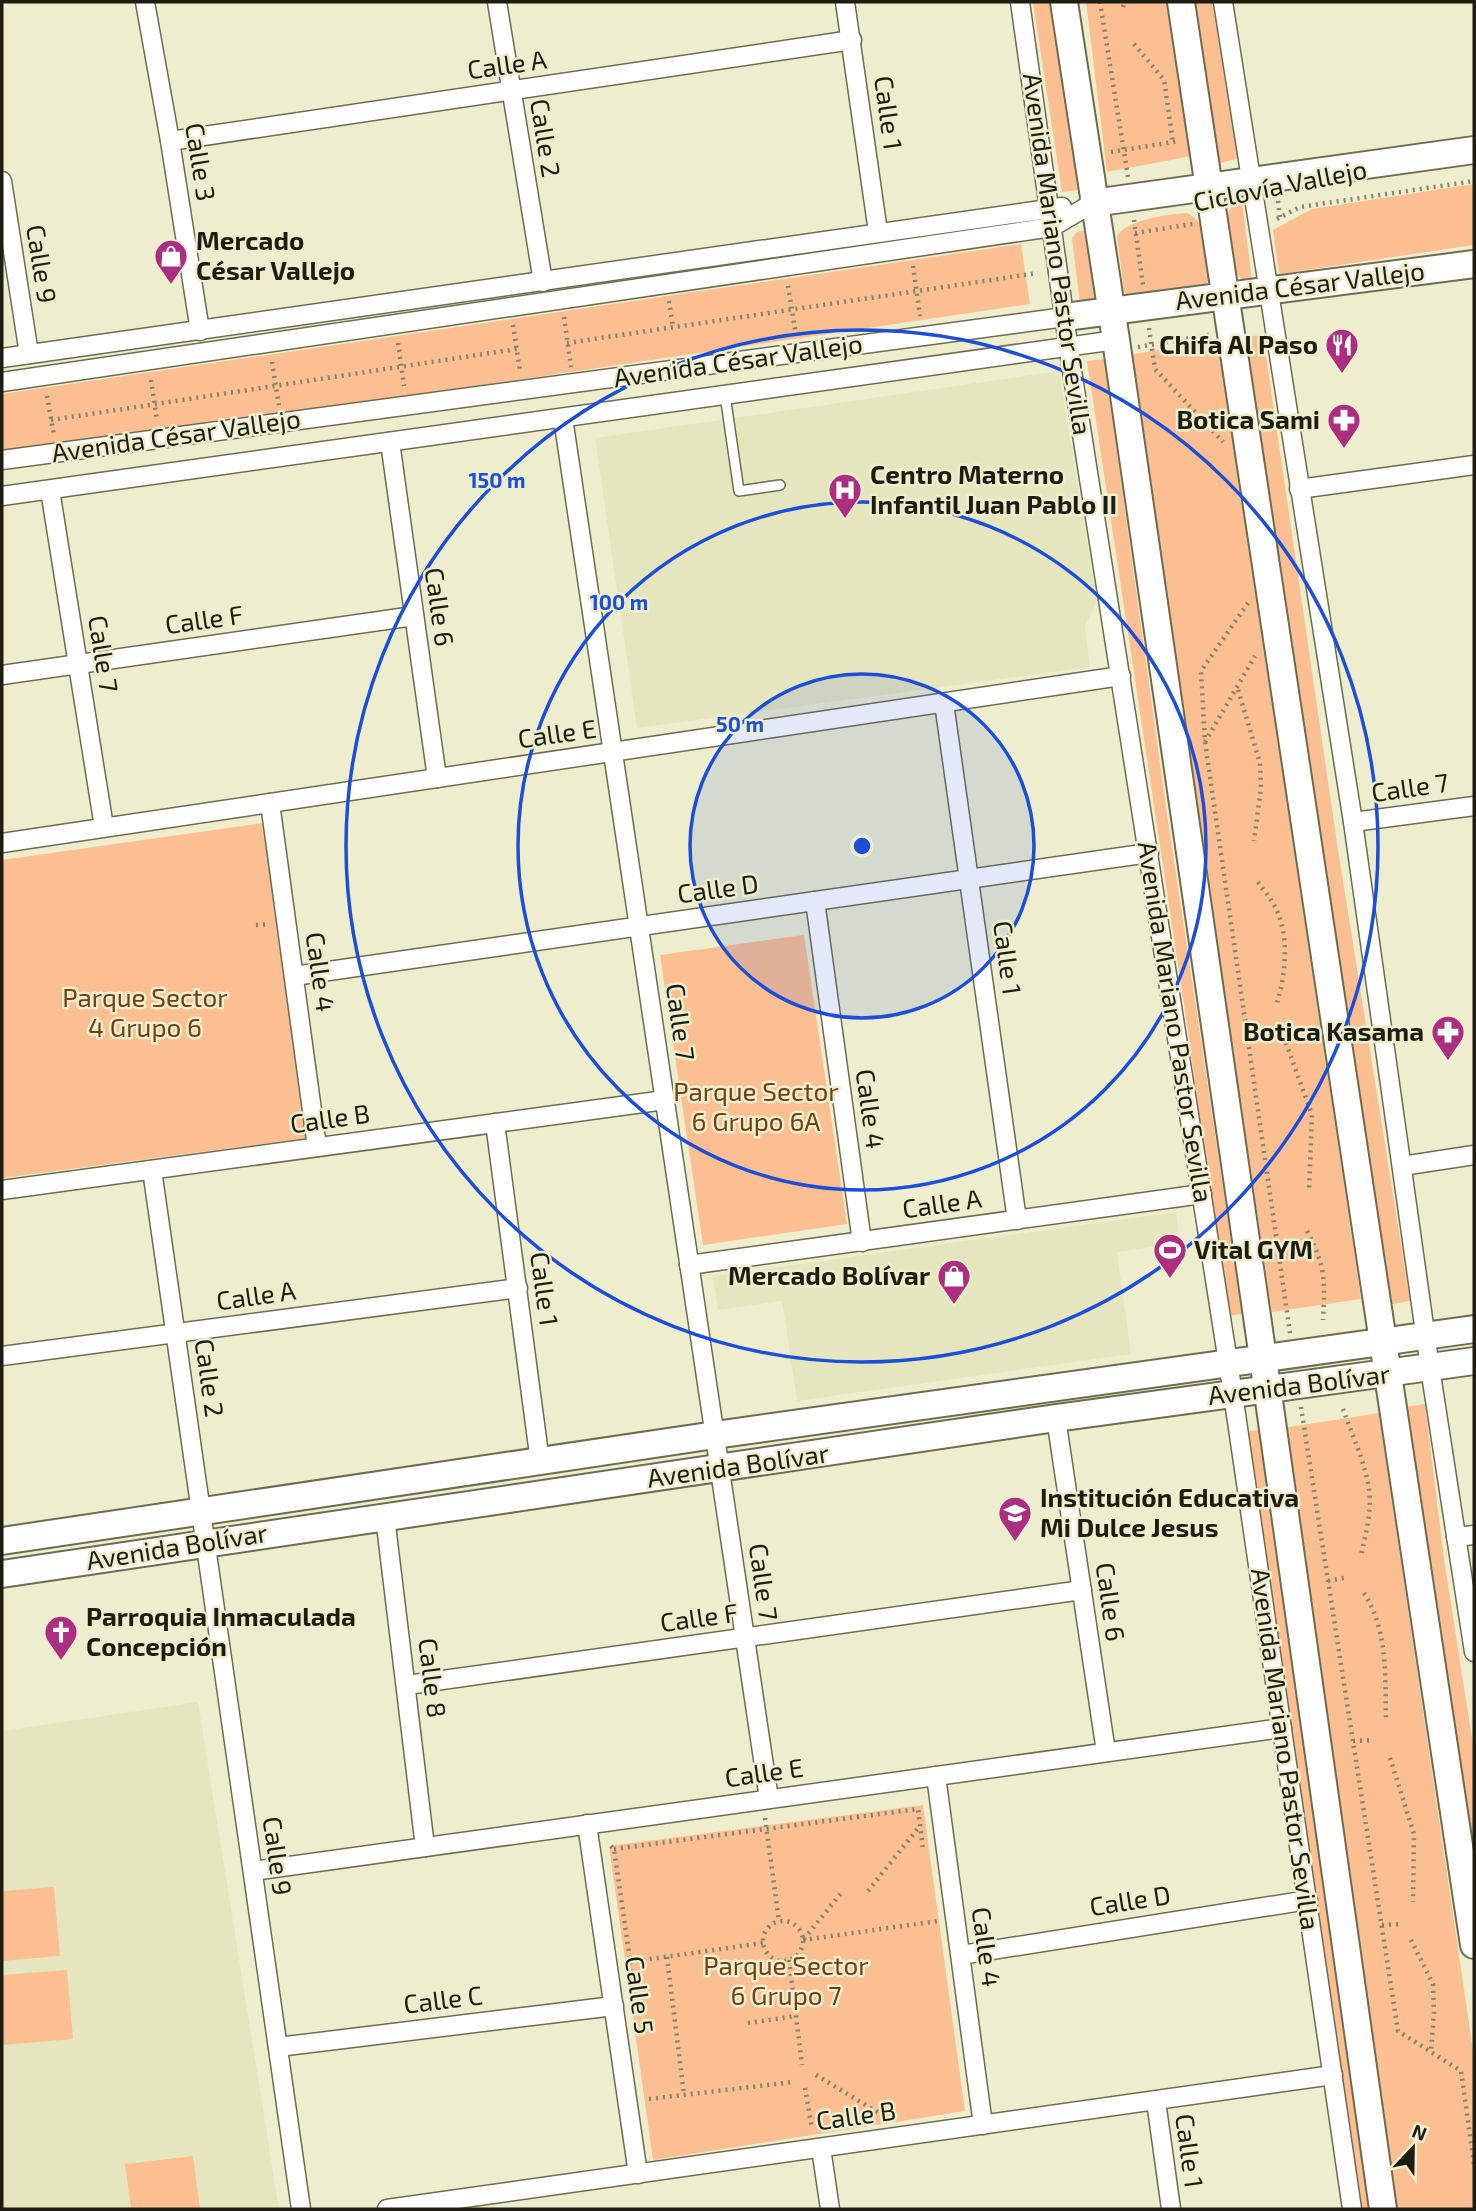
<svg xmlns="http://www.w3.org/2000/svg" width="1476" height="2211" font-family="'Exo 2',sans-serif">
<rect width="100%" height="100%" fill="#eeeece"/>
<g fill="#e6e6be">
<polygon points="1059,371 1097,602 1085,626 1090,667 637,728 595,438"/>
<polygon points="1176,1212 1180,1243 1117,1252 1131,1354 797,1401 782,1301 718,1310 713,1276"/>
<polygon points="198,1702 279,2209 2,2209 2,1731"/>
</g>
<g fill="#fbbf91">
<polygon points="1033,2 1051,2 1079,190 1062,192"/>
<polygon points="1086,2 1168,2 1192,156 1107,172"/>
<polygon points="1195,2 1216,2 1240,158 1220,163"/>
<polygon points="1474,184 1474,245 1279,274 1273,230 1312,209"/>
<polygon points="1242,202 1252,280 1244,282 1234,271 1226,216 1234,203"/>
<path d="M1188,213L1197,220L1201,227L1209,278L1205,287L1130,299L1124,291L1117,236C1126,220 1169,214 1188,213Z"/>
<polygon points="1086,230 1097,309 1080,304 1072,238 1077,232"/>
<polygon points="1021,244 1030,304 2,456 2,394"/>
<polygon points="1263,335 1337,843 1410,1301 1388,1305 1242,337"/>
<polygon points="1218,340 1361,1299 1272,1312 1128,355"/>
<polygon points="1104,359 1167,814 1242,1314 1226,1316 1188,1031 1087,361"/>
<polygon points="263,823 307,1138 2,1178 2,860"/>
<polygon points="804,935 847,1224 703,1245 660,955"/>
<polygon points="1425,1404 1444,1559 1474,1751 1474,1879 1404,1407"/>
<polygon points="1379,1413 1474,2057 1474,2209 1397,2209 1282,1428"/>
<polygon points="1259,1430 1370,2209 1356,2209 1242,1432"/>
<polygon points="923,1805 965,2111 653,2160 609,1846"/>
<polygon points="54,1887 60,1956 2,1961 2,1891"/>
<polygon points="67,1970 73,2039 2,2045 2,1975"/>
<polygon points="193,2156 200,2209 131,2209 125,2164"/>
</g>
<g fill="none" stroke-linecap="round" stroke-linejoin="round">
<defs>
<polyline id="lane" points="725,395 739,491 780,485"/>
<g id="street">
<polyline points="145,2 170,141 200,331"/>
<polyline points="497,2 543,282"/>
<polyline points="845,2 878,232"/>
<polyline points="1020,2 1070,358 1233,1394 1352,2209"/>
<polyline points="1223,2 1353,822 1430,1368 1474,1652"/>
<polyline points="170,141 852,40"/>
<polyline points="2,181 29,354"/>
<polyline points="2,358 1062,207"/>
<polyline points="2,382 1052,227 1093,203"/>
<polyline points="563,418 769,1799"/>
<polyline points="390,442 437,778"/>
<polyline points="2,460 1065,317"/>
<polyline points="1299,489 1474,465"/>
<polyline points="50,490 104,827"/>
<polyline points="2,496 1116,340"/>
<polyline points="2,675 414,616"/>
<polyline points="944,703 1017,1220"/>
<polyline points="270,803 317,1147"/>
<polyline points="1353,822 1474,806"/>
<polyline points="2,843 1121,676"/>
<polyline points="815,901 862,1242"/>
<polyline points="294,976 1149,853"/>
<polyline points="495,1123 540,1462"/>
<polyline points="1402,1166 1474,1155"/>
<polyline points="152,1170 301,2209"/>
<polyline points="2,1190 665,1100"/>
<polyline points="689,1265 1202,1194"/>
<polyline points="2,1356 518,1288"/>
<polyline points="1056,1418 1106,1752"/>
<polyline points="385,1517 425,1847"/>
<polyline points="1456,1537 1474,1535"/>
<polyline points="407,1685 1082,1590"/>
<polyline points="936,1776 983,2125"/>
<polyline points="587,1824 638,2174"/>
<polyline points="253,1871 1282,1728"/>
<polyline points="961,1955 1308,1900"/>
<polyline points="278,2047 614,2006"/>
<polyline points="1156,2101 1171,2209"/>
<polyline points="821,2148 830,2209"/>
<polyline points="387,2209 1333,2075"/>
</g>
<g id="secondary">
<polyline points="1064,2 1116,340 1263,1358 1383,2209"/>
<polyline points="1181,2 1474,1945"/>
<polyline points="1093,203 1474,150"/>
<polyline points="1065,317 1474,264"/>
<polyline points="2,1541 715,1435 1474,1329"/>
<polyline points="2,1574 1056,1418 1474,1361"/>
</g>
</defs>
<use href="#lane" stroke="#6d6c50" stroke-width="12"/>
<use href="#street" stroke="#6d6c50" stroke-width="21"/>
<use href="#secondary" stroke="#6d6c50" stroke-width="30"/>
<g stroke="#83836d" stroke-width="4.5" stroke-dasharray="2 5" stroke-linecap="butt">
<polyline points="1100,2 1128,177"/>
<polyline points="1123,7 1124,2"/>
<polyline points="1134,44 1164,80 1173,142"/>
<polyline points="1111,152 1179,141"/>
<polyline points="1278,201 1280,218"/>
<polyline points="1277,219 1300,207 1474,181"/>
<polyline points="1134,220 1143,285"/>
<polyline points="1135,233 1193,224"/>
<polyline points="913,266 920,316"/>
<polyline points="788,286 796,335"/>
<polyline points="669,301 673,327"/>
<polyline points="564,317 571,367"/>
<polyline points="513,325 520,371"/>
<polyline points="1149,328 1155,369 1223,442"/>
<polyline points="398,343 404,386"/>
<polyline points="567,343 1038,273"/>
<polyline points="1138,347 1209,335"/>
<polyline points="272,362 279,405"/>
<polyline points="151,380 157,420"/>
<polyline points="47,396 54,436"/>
<polyline points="51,420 517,349"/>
<polyline points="1248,603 1201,671 1205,742 1290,1333"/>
<polyline points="1238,690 1260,763 1261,788 1254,841"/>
<polyline points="1205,742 1255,656"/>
<path d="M1258,882C1263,890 1270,897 1274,905C1290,933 1286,973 1277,1003"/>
<polyline points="256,925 270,924"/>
<polyline points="1286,1043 1312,1115 1309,1190"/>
<path d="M1307,1231C1326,1268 1325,1279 1323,1320"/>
<polyline points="1301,1407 1398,2031 1461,2071 1474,2164"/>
<path d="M1343,1409C1352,1435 1365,1462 1369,1489C1372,1511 1366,1533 1361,1555"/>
<polyline points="1328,1581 1348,1577"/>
<path d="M1364,1593C1388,1631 1385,1675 1386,1718"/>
<polyline points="1353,1741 1372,1740"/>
<polyline points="1390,1758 1414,1834 1413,1902"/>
<polyline points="765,1818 779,1921"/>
<polyline points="611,1846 614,1849 635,1995"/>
<polyline points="614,1849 918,1809 923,1849"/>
<polyline points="868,1891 919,1827"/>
<circle cx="783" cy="1941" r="20"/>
<polyline points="1382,1925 1400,1924"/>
<polyline points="804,1939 842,1892"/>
<polyline points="803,1940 938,1921"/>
<polyline points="1411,1940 1433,1984 1434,2012 1431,2051"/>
<polyline points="667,1957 684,2095"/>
<polyline points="789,1960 802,2065"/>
<polyline points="629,1962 763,1943"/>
<polyline points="748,2023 796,2016"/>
<polyline points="816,2075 887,2118"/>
<polyline points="805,2088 812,2129"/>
<polyline points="649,2099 793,2082"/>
</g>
<use href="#lane" stroke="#fff" stroke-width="9"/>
<use href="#street" stroke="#fff" stroke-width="18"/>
<use href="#secondary" stroke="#fff" stroke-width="26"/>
</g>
<circle cx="862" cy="846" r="172" fill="#1d4ed8" fill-opacity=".12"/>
<g fill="none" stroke="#1d4ed8" stroke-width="3.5">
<circle cx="862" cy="846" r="172"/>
<circle cx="862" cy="846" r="344"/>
<circle cx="862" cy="846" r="516"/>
</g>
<defs>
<symbol id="shop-pin" viewBox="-11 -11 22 30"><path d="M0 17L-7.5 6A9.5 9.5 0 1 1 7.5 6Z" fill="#ab2e80" stroke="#eeeece"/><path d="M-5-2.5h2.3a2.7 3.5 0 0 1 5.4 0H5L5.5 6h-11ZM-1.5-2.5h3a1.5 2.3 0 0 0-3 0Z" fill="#fff"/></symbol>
<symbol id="restaurant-pin" viewBox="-11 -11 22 30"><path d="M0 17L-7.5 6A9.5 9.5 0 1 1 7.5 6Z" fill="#ab2e80" stroke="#eeeece"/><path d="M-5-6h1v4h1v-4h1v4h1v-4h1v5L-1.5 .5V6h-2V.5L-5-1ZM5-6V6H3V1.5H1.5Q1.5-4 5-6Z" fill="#fff"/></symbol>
<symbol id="pharmacy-pin" viewBox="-11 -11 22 30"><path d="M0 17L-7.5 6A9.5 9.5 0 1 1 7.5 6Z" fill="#ab2e80" stroke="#eeeece"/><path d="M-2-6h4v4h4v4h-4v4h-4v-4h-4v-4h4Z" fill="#fff"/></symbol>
<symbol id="hospital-pin" viewBox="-11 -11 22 30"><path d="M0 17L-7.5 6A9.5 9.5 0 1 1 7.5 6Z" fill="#ab2e80" stroke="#eeeece"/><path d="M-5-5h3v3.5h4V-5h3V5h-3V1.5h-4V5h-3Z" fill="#fff"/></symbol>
<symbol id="stadium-pin" viewBox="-11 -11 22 30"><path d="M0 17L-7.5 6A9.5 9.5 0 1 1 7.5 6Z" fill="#ab2e80" stroke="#eeeece"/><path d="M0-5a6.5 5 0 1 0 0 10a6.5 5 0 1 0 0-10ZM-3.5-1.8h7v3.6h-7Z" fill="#fff"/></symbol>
<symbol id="school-pin" viewBox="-11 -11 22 30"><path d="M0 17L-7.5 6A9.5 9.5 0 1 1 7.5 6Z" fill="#ab2e80" stroke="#eeeece"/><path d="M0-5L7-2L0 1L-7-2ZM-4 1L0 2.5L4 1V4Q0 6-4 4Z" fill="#fff"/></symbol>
<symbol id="church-pin" viewBox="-11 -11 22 30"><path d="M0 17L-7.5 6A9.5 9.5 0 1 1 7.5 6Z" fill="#ab2e80" stroke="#eeeece"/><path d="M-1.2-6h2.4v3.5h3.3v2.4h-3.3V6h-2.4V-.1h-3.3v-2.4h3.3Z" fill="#fff"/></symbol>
</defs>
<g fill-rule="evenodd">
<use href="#shop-pin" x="152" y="237" width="38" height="52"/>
<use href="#restaurant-pin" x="1323" y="326" width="38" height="52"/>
<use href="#pharmacy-pin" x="1325" y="401" width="38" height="52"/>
<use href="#hospital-pin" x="826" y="471" width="38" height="52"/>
<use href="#pharmacy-pin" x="1429" y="1013" width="38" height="52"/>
<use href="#stadium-pin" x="1151" y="1231" width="38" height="52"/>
<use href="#shop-pin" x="935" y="1257" width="38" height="52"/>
<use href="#school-pin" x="996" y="1494" width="38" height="52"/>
<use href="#church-pin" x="42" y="1613" width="38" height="52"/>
</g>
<g text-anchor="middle" stroke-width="5" stroke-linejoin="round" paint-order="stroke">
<g font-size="26" fill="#1d1d11" stroke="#eeeece">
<text transform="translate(507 65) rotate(-8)" y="9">Calle A</text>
<text transform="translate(888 113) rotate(82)" y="9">Calle 1</text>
<text transform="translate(545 138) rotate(81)" y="9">Calle 2</text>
<text transform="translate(200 162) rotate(81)" y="9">Calle 3</text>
<text transform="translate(1280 186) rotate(-11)" y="9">Ciclovía Vallejo</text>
<text transform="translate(1057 254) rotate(82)" y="9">Avenida Mariano Pastor Sevilla</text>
<text transform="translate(41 264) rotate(81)" y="9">Calle 9</text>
<text transform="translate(1300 286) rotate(-7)" y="9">Avenida César Vallejo</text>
<text transform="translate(738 361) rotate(-8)" y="9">Avenida César Vallejo</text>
<text transform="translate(176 436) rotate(-8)" y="9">Avenida César Vallejo</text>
<text transform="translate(439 607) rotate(82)" y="9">Calle 6</text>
<text transform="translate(204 620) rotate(-8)" y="9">Calle F</text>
<text transform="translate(103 654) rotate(81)" y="9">Calle 7</text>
<text transform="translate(557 734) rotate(-8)" y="9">Calle E</text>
<text transform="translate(1410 788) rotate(-8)" y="9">Calle 7</text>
<text transform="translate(718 889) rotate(-8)" y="9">Calle D</text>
<text transform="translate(1007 958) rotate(82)" y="9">Calle 1</text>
<text transform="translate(320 972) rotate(82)" y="9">Calle 4</text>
<text transform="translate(680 1022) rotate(82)" y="9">Calle 7</text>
<text transform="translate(1175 1022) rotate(81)" y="9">Avenida Mariano Pastor Sevilla</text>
<text transform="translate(870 1109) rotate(82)" y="9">Calle 4</text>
<text transform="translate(330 1119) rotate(-8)" y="9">Calle B</text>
<text transform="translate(942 1204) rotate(-8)" y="9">Calle A</text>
<text transform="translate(544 1289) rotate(82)" y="9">Calle 1</text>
<text transform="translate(256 1296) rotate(-8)" y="9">Calle A</text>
<text transform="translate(209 1378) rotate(82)" y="9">Calle 2</text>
<text transform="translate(1299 1385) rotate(-7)" y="9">Avenida Bolívar</text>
<text transform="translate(738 1466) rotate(-8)" y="9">Avenida Bolívar</text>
<text transform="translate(177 1547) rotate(-9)" y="9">Avenida Bolívar</text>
<text transform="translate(763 1582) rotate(82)" y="9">Calle 7</text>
<text transform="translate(1110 1602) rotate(82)" y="9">Calle 6</text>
<text transform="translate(699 1618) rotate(-8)" y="9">Calle F</text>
<text transform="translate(432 1678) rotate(83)" y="9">Calle 8</text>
<text transform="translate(1285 1749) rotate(82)" y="9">Avenida Mariano Pastor Sevilla</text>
<text transform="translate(764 1773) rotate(-8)" y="9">Calle E</text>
<text transform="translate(277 1856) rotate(82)" y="9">Calle 9</text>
<text transform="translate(1130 1901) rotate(-9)" y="9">Calle D</text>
<text transform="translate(986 1947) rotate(82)" y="9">Calle 4</text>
<text transform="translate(639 1995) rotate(82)" y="9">Calle 5</text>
<text transform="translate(443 2000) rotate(-7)" y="9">Calle C</text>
<text transform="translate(856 2116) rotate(-8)" y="9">Calle B</text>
<text transform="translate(1189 2151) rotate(82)" y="9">Calle 1</text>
</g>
<g font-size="26" font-weight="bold" fill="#1d1d11" stroke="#eeeece" text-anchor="start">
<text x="196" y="250">Mercado<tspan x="196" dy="30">César Vallejo</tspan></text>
<text x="1318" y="354" text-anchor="end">Chifa Al Paso</text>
<text x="1320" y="429" text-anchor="end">Botica Sami</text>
<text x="870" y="484">Centro Materno<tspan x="870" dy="30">Infantil Juan Pablo II</tspan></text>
<text x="1424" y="1041" text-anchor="end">Botica Kasama</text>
<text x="1194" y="1259">Vital GYM</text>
<text x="930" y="1285" text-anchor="end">Mercado Bolívar</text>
<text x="1040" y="1507">Institución Educativa<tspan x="1040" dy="30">Mi Dulce Jesus</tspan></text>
<text x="86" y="1626">Parroquia Inmaculada<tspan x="86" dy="30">Concepción</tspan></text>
</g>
<g font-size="26" fill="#714115" stroke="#eeeece">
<text x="145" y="1007">Parque Sector<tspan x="145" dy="30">4 Grupo 6</tspan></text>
<text x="756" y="1101">Parque Sector<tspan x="756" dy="30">6 Grupo 6A</tspan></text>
<text x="786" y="1975">Parque Sector<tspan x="786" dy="30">6 Grupo 7</tspan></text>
</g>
</g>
<circle cx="862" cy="846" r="10" fill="#1d4ed8" stroke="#eeeece" stroke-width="3.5"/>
<g font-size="21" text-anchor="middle" font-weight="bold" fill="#1d4ed8" stroke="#eeeece" stroke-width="5" stroke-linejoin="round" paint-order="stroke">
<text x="497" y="488">150 m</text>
<text x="619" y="610">100 m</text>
<text x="740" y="732">50 m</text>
</g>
<rect width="1476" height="2211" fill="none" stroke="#1d1d11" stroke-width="7"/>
<g transform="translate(1413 2148) rotate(22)" stroke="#eeeece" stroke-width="5" paint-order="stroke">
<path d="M0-5L12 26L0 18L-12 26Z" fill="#1d1d11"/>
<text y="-10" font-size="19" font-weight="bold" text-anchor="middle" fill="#1d1d11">N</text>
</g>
</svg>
